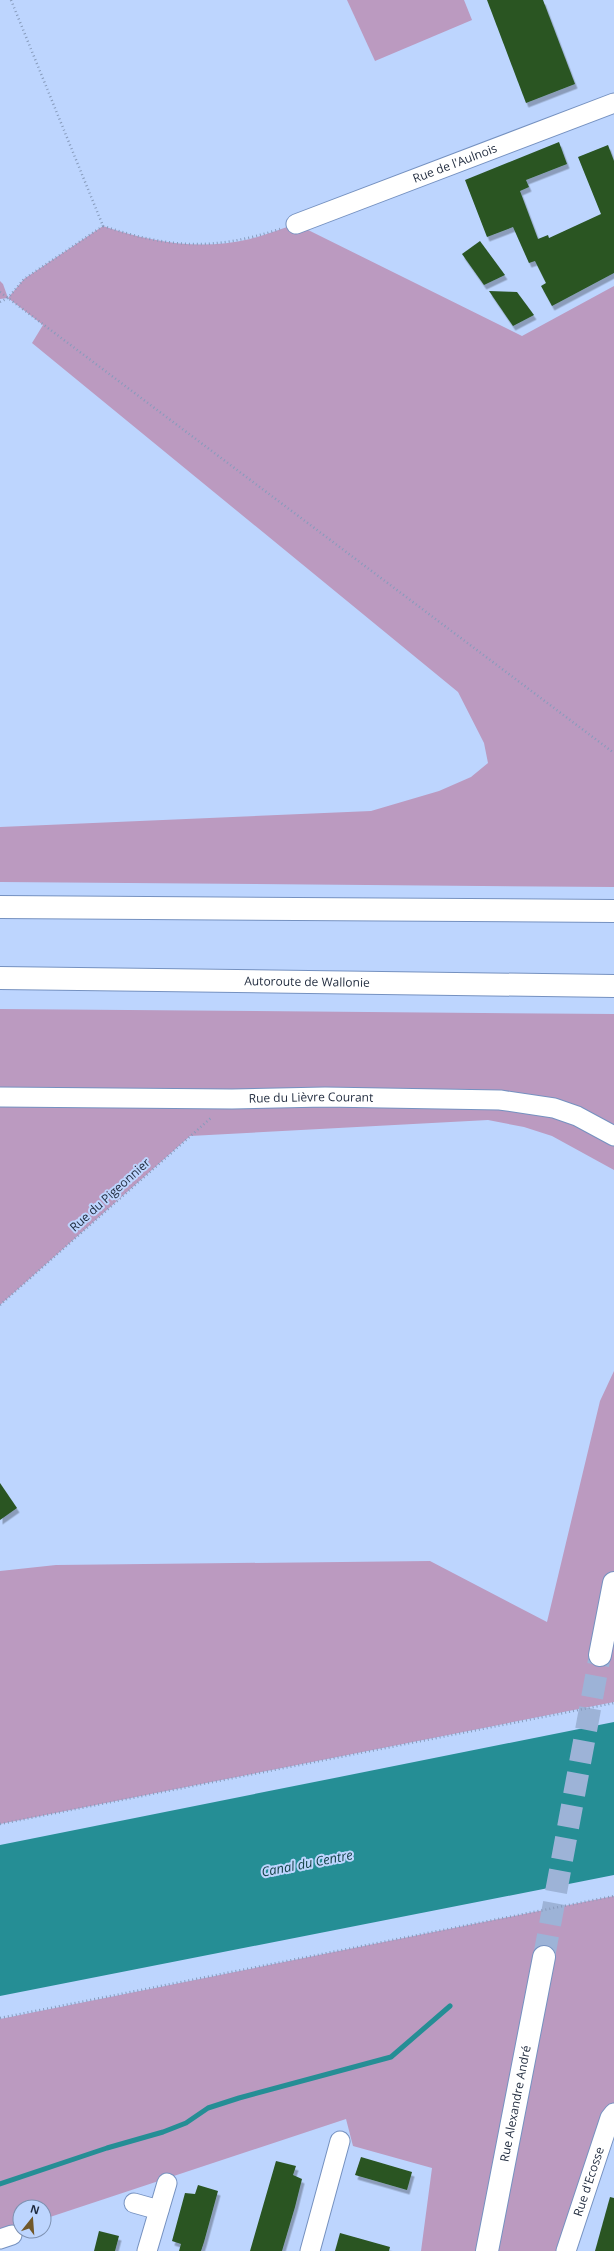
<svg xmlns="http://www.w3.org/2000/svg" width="614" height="2251" font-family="'Open Sans',sans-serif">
<defs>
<filter id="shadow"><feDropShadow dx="2.5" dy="4.5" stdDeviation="0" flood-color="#0004"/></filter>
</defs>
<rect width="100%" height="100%" fill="#bdd5fe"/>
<g fill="#bb9ac0">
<polygon points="347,0 464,0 472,20 375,61"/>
<path d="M296,224L522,336L614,286V887L0,882V827L371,811L439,791L471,777L488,763L484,743L458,692L32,343L43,325L8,298L0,299V281L3,284L8,298L24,279L103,226C151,242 199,251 250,239C265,235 281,229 296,224Z"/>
<polygon points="0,1009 614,1014 614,1170 552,1136 524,1127 488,1120 190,1136 0,1305"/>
<polygon points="614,1371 614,1702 0,1824 0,1571 56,1565 430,1561 547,1622 600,1401"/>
<polygon points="614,1896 614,2117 566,2251 421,2251 432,2168 353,2146 346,2119 44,2219 44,2207 20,2207 20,2227 0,2234 0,2019"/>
</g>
<polygon fill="#258e95" points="614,1722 614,1875 0,1996 0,1845"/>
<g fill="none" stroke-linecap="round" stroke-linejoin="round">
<polyline stroke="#258e95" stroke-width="5" points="0,2184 107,2148 163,2132 186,2123 208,2108 239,2098 391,2057 450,2006"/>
</g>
<g fill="#295423" filter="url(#shadow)">
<polygon points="487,0 543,0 575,84 526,103"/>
<polygon points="559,142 567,164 526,180 529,187 520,191 538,239 548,235 549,238 601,214 578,157 608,145 614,161 614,273 552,306 541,286 546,283 535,261 529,263 513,227 487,237 465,180"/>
<polygon points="480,241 505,275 484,285 462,254"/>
<polygon points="489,291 517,292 534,315 513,326"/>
<polygon points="0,1483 17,1508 0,1520"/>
<polygon points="361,2157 412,2172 407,2190 355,2175"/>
<polygon points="276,2161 296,2166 293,2175 302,2179 295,2207 282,2251 250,2251"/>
<polygon points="198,2185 218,2191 204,2242 201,2251 179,2251 181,2244 172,2241 185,2193 195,2194"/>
<polygon points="610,2197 614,2198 614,2251 595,2251"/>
<polygon points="99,2231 119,2236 115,2251 94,2251"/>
<polygon points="340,2233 390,2247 389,2251 335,2251"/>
</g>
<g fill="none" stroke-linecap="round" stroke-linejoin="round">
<polyline stroke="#9db3d7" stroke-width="22" stroke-dasharray="22 11" stroke-linecap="butt" points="544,1957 600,1655"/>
<defs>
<g id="street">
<path id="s1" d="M296,224L614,103"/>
<path id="s2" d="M0,1097L232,1099L325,1097L500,1100L554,1108L577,1116L614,1136"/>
<polyline points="134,2203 159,2210"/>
<polyline points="0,2239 12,2235"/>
<polyline points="147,2251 167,2183"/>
<polyline points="310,2251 340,2141"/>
<path id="s3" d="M566,2251L610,2118L614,2113"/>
</g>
<g id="secondary">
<polyline points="600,1655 614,1583"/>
<path id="s4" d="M487,2251L544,1957"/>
</g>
<g id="highway">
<polyline points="0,907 614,911"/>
<path id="s5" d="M0,978L614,986"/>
</g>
</defs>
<use href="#street" stroke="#7591c0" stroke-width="21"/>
<use href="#secondary" stroke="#7591c0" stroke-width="24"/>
<use href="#highway" stroke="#7591c0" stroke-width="24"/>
<g stroke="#879bbc" stroke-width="2.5" stroke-dasharray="1 3" stroke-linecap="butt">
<path d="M11,0L103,226C170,248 212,251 280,229"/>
<polyline points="0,292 614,753"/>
<polyline points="0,302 8,298 24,279 103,226"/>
<polyline points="0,1305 212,1117"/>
<polyline points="0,1824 614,1703"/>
<polyline points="0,2018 614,1896"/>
</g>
<use href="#street" stroke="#fff" stroke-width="19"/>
<use href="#secondary" stroke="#fff" stroke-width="22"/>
<use href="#highway" stroke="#fff" stroke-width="22"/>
</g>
<g text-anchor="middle" stroke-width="4" stroke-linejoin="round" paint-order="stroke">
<g font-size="12" fill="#1f2a3d" stroke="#bdd5fe">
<text dy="4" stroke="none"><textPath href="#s1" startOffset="170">Rue de l'Aulnois</textPath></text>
<text dy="4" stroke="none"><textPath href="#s5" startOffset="307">Autoroute de Wallonie</textPath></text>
<text dy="4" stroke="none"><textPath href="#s2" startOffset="311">Rue du Lièvre Courant</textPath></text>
<text transform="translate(110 1195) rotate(-42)" y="4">Rue du Pigeonnier</text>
<text dy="4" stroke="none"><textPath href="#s4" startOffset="150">Rue Alexandre André</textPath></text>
<text dy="4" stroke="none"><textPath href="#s3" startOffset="73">Rue d'Ecosse</textPath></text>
</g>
<g font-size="13" font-style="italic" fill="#103e41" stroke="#bdd5fe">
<text transform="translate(307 1863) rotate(-11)" y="5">Canal du Centre</text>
</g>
</g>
<g transform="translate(32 2219) rotate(17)"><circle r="19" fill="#bdd5fe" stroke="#7e91b1"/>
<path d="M0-3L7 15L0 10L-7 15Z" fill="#715829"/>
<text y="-6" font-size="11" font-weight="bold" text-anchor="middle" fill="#1f2a3d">N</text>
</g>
</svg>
